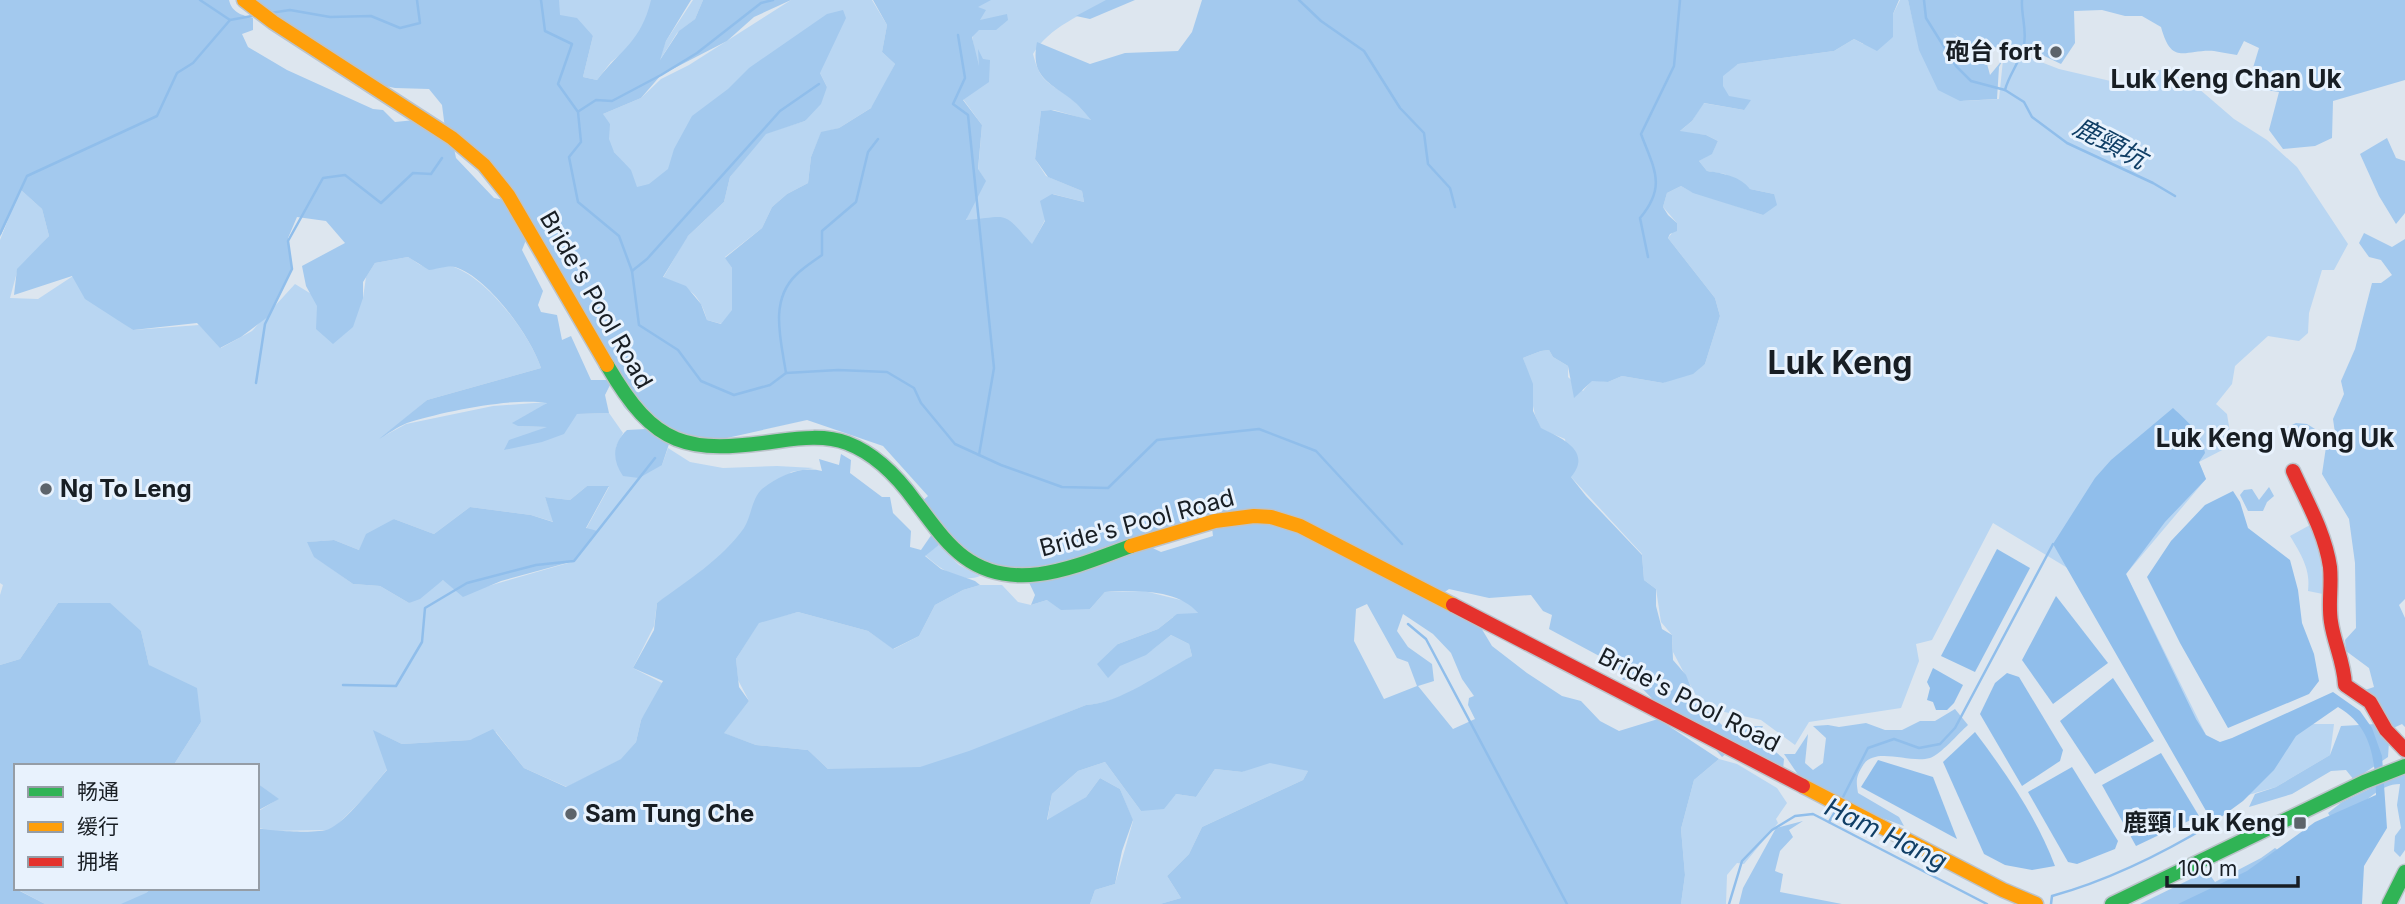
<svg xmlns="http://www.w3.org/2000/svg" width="2405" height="904" font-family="Inter,'Noto Sans SC',sans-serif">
<rect width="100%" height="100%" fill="#dde6ef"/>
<g fill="#b9d6f2" fill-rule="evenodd">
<polygon points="559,0 653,0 649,15 631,46 611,62 597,80 583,77 593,36 559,15"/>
<polygon points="693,0 703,0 695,19 677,33 658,63 666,41"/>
<path d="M791,0H872L887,25L882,52L895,64L874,106L839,128L821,133L811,157L808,183L787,194L772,207L762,228L725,257L732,268L734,308L722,324L707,320C700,293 687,286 663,278L686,238L724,202L730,177L760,139L766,133L805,121L827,87L819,71L673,174L636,208C633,177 629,166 607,145L603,114L641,98L661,79L689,65Z"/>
<path d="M967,0H1109C1083,14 1049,27 1033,54C1040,81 1046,81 1068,96C1077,103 1085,113 1092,121L1054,110L1041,111L1035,159L1046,176L1082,191L1084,202L1053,194L1046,218L1031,247L966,221L978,171L982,125L963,99L974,48Z"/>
<path d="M1900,0H1908L1919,47L1963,101L1999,99L2003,60L2031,58L2059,69L2149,90L2152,72L2164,69L2198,88L2234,119L2267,140L2297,167L2348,244L2334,270H2322L2309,313L2308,333L2299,341L2268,336L2235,366L2232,384L2216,404L2227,414L2232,445L2199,462L2206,479L2126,574L2206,735L2084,578L1993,523L1932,640L1916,644L1919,661L1901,708L1809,722L1795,745L1761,720L1702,707L1673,652L1672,635L1661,622L1656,589L1644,580L1642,554L1571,477L1565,439L1541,429L1535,415L1531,397L1532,384L1523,358L1541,351L1549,350L1553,357L1568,366V377L1583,391L1592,380L1608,382L1622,376L1663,383L1705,364L1720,316L1715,298L1668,238L1677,227V223L1663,207L1667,193L1681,186L1690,191L1763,215L1774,194L1750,189L1725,174L1707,171L1699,161L1712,153L1718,141L1706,135L1679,132L1692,121L1703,103L1744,110C1733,101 1720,91 1719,76L1738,64L1834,51L1854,39L1863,44L1893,37V14Z"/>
<path d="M20,189L42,209L49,236L17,272L10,298L38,299L73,276L88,298L133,330L199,325L221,348L252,331L295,284L313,295L363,298L366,277L375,263L408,257C414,260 421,267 427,267C436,269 446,264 454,267C489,280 530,335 541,368L427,400L384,436L406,424L493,406L548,402L518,426L549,427L505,450L577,414L609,413L623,433L616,447L662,465L668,448L690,462L723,468L777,466L814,468L791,472L749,529L706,571L657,603L654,626L633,668L666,685L641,720L636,742L622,759L567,787L524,768L496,732L470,740L402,744L381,734L389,767L363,799L332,830L269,831L257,827V812L278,799L257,783V766H173L201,722L149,665L141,631L58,603L20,659L0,665V595L3,585L0,583V240ZM587,486L609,487L586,529L597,531L575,561L478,589L443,580L409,603L380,586L353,584L315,557L308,542L334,540L359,550L394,519L434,534L470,507L531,515L554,522L545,497L570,500Z"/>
<path d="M2310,525L2320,542L2323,594L2308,591C2311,570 2301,554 2290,536Z"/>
<path d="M939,545L959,565L980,576C960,584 939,568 925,555Z"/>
<path d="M980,585H1002L1018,602L1031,605L1047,600L1090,609L1105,592L1144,591L1189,602L1199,614L1173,617L1158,629L1118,644L1152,650L1171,635L1189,644L1192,656C1160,675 1123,703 1086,705L919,772L828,769L808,750L756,745L723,733L749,701L738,680L736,659L759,622L798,612L868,631L894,649L919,636L935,605L963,590Z"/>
<polygon points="2301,724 2334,724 2330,755 2276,787 2238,798"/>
<polygon points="1719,759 1737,764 1777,788 1787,803 1776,819 1778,823 1744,864 1737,863 1727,875 1726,904 1681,904 1685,875 1681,829 1694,780"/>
<polygon points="1271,760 1308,771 1303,780 1202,827 1189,854 1167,876 1181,898 1160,904 1090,904 1095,890 1115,884 1133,821 1120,789 1100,778 1086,797 1047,822 1052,794 1078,771 1105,762 1141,811 1176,794 1196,797 1215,769 1242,772"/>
<polygon points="16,886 16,888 151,888 141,899 131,904 45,904 13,887"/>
</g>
<g fill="#a3c9ee" fill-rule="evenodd">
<path d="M0,0H229C232,13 242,15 253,18V30L242,34L248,47L287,70L373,109L383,110L395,122L415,120L446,136L442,105L429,89L395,88L371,83L241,0H559L560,15L577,18L593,36L583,77L597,80C621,49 641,42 651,0H691L666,41L660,60L679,31L695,19L703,0H791L754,17L727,41L661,75L641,98L603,114L610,124L609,139L614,152L631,170L637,187L649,184L668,169L674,149L692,116L728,89L749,68L827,14L843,10L846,18L820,73L827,87L821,104L805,121L766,134L730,177L724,202L688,236L663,277L686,286L701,304L707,320L721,324L732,310V268L725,258L762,228L772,207L787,194L808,183L811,157L821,132L839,128L871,108L895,64L882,52L887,25L873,0H991L978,7L986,10L980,20L1007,14L1008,20L996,30H979L972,37L979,66L978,49L983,59L990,60L989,82L963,100L982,125L978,169L986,181L966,220C1009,217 1001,209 1032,244L1045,221L1040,201L1052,194L1084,202L1082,191L1048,177L1035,159L1041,111L1051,110L1091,120C1084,112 1076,102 1067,96C1044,80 1031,73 1037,42L1090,64L1125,53L1178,51L1192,32L1202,0H1899L1893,14V37L1877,51L1854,39L1834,51L1738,64L1723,76V86L1729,96L1751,100L1744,110L1704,103L1692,121L1680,131L1706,135L1718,141L1712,154L1699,161L1707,171C1722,173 1740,176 1750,189L1774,194L1777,205L1763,215L1693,193L1681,186L1667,193L1663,207L1668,215L1677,223V231L1670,234L1668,238L1715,298L1720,316L1705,364L1693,374L1663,383L1622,376L1608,382L1592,381L1574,398L1568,366L1553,357L1549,350L1541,351L1523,358L1533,384V411L1541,428C1561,438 1593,451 1571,477L1586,496L1642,555L1644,580L1656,589V606L1662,629L1672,635L1673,660L1686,675L1696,700L1723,726H1763L1755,742L1771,748L1784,759L1783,770L1731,750L1722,757L1715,749L1667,714L1634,680H1623L1616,665L1549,629L1552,615L1543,611L1531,595L1489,598L1449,589L1435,599L1477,621L1492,646L1527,673L1562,696L1581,701L1600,721L1619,731L1658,719L1719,759L1694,780L1681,829L1685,875L1681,904H1160L1181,898L1167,876L1189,854L1202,827L1303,780L1308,771L1270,763L1242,772L1215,769L1196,797L1176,794L1164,809L1141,811L1105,762L1078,771L1052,794L1047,820L1086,797L1100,778L1120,789L1133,820L1122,851L1115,884L1095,890L1090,904H121L146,893L152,888H257V828C269,831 319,834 329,829C347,821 373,786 387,770L373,730L402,744L470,740L493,729L524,768L566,787L621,759L636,742L641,720L663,681L633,668L654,630L657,603C687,581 722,559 744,528C751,517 752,498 762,489C781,475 800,466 822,471L819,459L839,465L841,454L851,460L850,473L882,497H890L893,513L911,531L910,547L921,550L932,534L939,545L925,556L941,569L975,581L980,585L963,590L935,605L919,636L893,649L868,631L798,612L759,623L736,659L739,687L749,701L724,733L756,745L808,750L828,769L920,767L969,751L1086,705C1121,703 1160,673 1192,656L1189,644L1171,635L1146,655L1120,666L1108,678L1097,664L1118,644L1158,629L1177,614L1198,613C1178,589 1134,590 1105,592L1090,609L1061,610L1047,600L1031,605L1035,595L1025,574L1140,542L1161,552L1213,536L1211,520C1165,534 1033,582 992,566C961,553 942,526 921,502L928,496L883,446L807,420L718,440L651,433L659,439L670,441L662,465L639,478L623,476C612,460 612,444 627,430L646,429L624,407L611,383L605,395L609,413L577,414L564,434L542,442L504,450L509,440L547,427L518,426L512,423L547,403C513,397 441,412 407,423C397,427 388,434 379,439L427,400L541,368C531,337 488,277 455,267C448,265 437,269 429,270L408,257L375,263L363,282V298L353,327L333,344L316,329L317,306L306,286L302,266L345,243L326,221L297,217L288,238L292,269L269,316L241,337L220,348L197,323L133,330L85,299L72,276L14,295L17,269L49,236L42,209L21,190L0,237ZM453,143L491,175L505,200L494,198L456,158ZM528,235L609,380H591L571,336L562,340L557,315L541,312L538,305L543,291L522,250ZM1367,604L1397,658L1408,662L1417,686L1384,699L1354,641L1356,609ZM1403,614L1433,634L1451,653L1462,679L1474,696L1469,698L1468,705L1475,719L1453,729L1418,686L1434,681L1432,664L1408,647L1397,631Z"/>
<polygon points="1106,0 1135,0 1090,19 1076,16"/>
<path d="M1908,0H2405V80L2333,101L2332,138L2315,146L2283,149L2269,130L2279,92L2266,90L2252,71L2259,48L2244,41L2237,55C2229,54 2221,52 2214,51C2185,49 2172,67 2161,27L2142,16H2125L2102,10L2074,11L2075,43L2061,64L2034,51L1970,45L1953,33L1986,60L1990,75L2004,58L1999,67L1997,99L1960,101L1938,90L1919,50Z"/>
<polygon points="2387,138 2396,158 2405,161 2405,213 2396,224 2379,196 2360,154"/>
<polygon points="2364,233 2392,247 2405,239 2405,599 2399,605 2405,618 2405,727 2402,724 2389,730 2362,691 2374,687 2369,668 2346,651 2345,640 2356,628 2355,563 2349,519 2322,474 2326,447 2343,448 2335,433 2333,419 2344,394 2341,381 2355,349 2372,283 2381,283 2392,275 2381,260 2369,257 2359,243"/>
<polygon points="2296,423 2307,424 2315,429 2305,443 2288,437 2282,430"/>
<polygon points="587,486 609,486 586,528 598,531 574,561 501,581 463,597 443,580 420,599 409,603 380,586 353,584 314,557 307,542 334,540 359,550 366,534 394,519 434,534 470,507 531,515 553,522 545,497 570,500"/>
<polygon points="2269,487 2274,496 2267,502 2263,511 2248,511 2240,495 2244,490 2252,489 2259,500"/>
<polygon points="58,603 110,603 141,631 149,665 197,688 201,722 173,766 16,766 14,888 45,904 0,904 0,665 20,659"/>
<path d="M1955,709L1968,725C1959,733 1940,755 1930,758C1909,764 1873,745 1862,767C1856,777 1856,781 1858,793L1899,817L1904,826L1860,810L1803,782L1784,754H1795L1808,734L1805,763L1813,770L1823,763L1826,738L1813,726L1828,725L1839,727L1866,723L1885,730H1902L1920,721H1935Z"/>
<polygon points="2376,724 2389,742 2388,757 2354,780 2346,770 2331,771 2292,794 2249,807 2255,794 2276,787 2330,755 2341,726"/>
<path d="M2405,772V850L2400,857L2394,851L2395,836L2401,828L2397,805L2400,784C2379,784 2368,802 2352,810C2345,814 2337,816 2331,818L2328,813L2342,802Z"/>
<polygon points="257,783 279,799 257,811"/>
<polygon points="1803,821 1789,830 1793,837 1780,851 1775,871 1783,874 1780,892 1842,904 1739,904 1743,888 1776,828"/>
<polygon points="2275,848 2279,851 2279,854 2192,904 2140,904 2207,871 2215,882 2261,858"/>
</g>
<g fill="#90beeb">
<path d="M2173,408C2187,421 2202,433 2205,453L2199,462L2206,479L2165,522L2126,574L2196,719L2206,735L2220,742L2232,738L2333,692L2360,711L2372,728L2382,756L2387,828L2364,866L2362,904H2178L2247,871L2315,822L2376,795C2375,759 2372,727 2338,707L2296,736L2274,770L2243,801L2213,823L2053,544L2095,478L2111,460Z"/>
<polygon points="2233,491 2240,502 2248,528 2290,560 2298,590 2302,623 2314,654 2319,681 2309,694 2228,728 2180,643 2147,577 2171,541 2205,505"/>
<polygon points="1997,549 2030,568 1975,672 1941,656"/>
<polygon points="2056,596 2108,663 2053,704 2022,660"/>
<polygon points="1933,668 1963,685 1954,703 1947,710 1936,710 1933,702 1927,700 1930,688 1927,682"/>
<polygon points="2007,673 2019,677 2063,750 2060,761 2022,786 1980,714 1995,683"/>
<polygon points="2113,678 2154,741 2095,774 2060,721"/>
<path d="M1975,732C2006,773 2037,818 2055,866L2032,870L2005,865L1984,854L1943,762Z"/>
<polygon points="2161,753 2199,816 2136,846 2102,785"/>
<polygon points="1878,760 1933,777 1957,839 1861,787"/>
<polygon points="2072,767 2118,841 2115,849 2077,864 2068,862 2028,792"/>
</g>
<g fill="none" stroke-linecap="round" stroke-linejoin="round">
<g stroke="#90beeb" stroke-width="2.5">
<polyline points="200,0 230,20 257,15"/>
<polyline points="541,0 545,31 572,44 558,84 578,112 581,142 569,157 578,202 619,236 632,271 639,325 678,350 701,381 734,395 770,385 786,373 838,370 887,372 914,388 921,403 955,444 1001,465 1062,487 1108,488 1157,440 1259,429 1316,451 1402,544"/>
<polyline points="1299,0 1321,21 1364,51 1400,108 1424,133 1428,164 1450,188 1455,207"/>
<polyline points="1924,0 1926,18 1956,66 1971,81 2005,90 2024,102 2032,117 2067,143 2153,183 2175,196"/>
<polyline points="270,13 290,10 330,17 371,16 400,28 420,23 417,0"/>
<polyline points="958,35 965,78 953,104 968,115 994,368 979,455"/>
<path d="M2005,90C2009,74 2021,61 2024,44C2027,30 2021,15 2022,0"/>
<polyline points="579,111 596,100 612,101 661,75 697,53 761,3 773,0"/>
<polyline points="0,234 27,176 157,116 177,73 193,63 230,20"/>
<path d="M1648,257L1640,218C1667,186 1654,169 1641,134L1674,66L1680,0"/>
<polyline points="632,271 647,259 780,111 819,84"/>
<path d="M786,373C781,340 769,301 796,275C804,267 814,261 822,255V231L856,202L868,152L878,139"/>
<polyline points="256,383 265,324 292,269 288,241 323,178 345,175 381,203 413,173 431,174 442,158"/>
<polyline points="1408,624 1426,639 1567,904"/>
<polyline points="343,685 396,686 422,642 425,608 467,583 536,565 574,561 655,458"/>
<polyline points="1841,801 1868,748 1894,739 1919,748 1940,744 1955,728 2053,544"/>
<polyline points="1829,822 1836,810"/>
<polyline points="1729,904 1742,861 1772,830 1795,816 1813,814 1987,904"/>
<path d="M2051,904L2052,896C2110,880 2162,854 2213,823"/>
</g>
<defs>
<g id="fast">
<path d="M607,365C655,448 687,454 778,441C800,438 826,435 847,443C876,454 897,476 915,501C930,520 944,542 964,557C1015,595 1079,565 1131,546"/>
<polyline points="2112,904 2364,782 2405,766"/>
<polyline points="2389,904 2405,872"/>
</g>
<g id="slow">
<polyline points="244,0 273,22 452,138 484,165 508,195 607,365"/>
<polyline points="1131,546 1215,521 1254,516 1271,517 1300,526 1453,605"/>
<polyline points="1803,786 2003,890 2036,904"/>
</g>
<g id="jam">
<path d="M2293,471C2307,502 2325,533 2330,567C2332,586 2328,604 2331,622C2334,643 2344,662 2345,685L2370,702L2386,730L2405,750"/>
<polyline points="1453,605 1803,786"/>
</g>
</defs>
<use href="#fast" stroke="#bcc3ca" stroke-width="17"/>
<use href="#slow" stroke="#bcc3ca" stroke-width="17"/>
<use href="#jam" stroke="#bcc3ca" stroke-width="17"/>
<use href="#fast" stroke="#30b455" stroke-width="14"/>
<use href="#slow" stroke="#ff9f0a" stroke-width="14"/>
<use href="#jam" stroke="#e5322d" stroke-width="14"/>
</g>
<g fill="#5d646b" stroke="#e8f2fd" stroke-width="2.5">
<circle cx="2056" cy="52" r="7"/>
<circle cx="46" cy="489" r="7"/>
<circle cx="571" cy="814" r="7"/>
<rect x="2293" y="816" width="14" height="14" rx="3.5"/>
</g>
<g text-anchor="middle" stroke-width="6" stroke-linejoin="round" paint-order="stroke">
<g font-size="24" font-weight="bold" fill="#181e24" stroke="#e8f2fd" text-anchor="end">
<text x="2042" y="60">砲台 fort</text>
<text x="60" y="497" text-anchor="start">Ng To Leng</text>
<text x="585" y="822" text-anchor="start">Sam Tung Che</text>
<text x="2286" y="831">鹿頸 Luk Keng</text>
</g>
<g font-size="24" fill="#181e24" stroke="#e8f2fd">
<text transform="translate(596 300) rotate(60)" y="8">Bride's Pool Road</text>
<text transform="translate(1137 523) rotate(-15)" y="8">Bride's Pool Road</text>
<text transform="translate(1689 700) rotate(27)" y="8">Bride's Pool Road</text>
</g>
<g font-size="26" font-weight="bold" fill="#181e24" stroke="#e8f2fd">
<text x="2226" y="88">Luk Keng Chan Uk</text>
<text x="2275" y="447">Luk Keng Wong Uk</text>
</g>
<g font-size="26" font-style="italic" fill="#113f66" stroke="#e8f2fd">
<text transform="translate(2110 143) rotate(28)" y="9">鹿頸坑</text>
<text transform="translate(1886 834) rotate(26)" y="9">Ham Hang</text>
</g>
<g font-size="32" font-weight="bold" fill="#181e24" stroke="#e8f2fd">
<text x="1840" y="374">Luk Keng</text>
</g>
</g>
<rect x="14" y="764" width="245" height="126" fill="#e8f2fd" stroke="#959da6" stroke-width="2"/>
<rect x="28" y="787" width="35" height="10" fill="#30b455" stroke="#959da6" stroke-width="2"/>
<text x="77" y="799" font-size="21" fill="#181e24">畅通</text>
<rect x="28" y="822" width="35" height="10" fill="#ff9f0a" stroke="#959da6" stroke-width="2"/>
<text x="77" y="834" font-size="21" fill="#181e24">缓行</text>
<rect x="28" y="857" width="35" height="10" fill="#e5322d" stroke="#959da6" stroke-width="2"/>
<text x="77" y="869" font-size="21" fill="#181e24">拥堵</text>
<path d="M2167 876v10h131v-10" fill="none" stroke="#181e24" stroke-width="3.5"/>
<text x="2178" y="876" font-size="21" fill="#181e24" stroke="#e8f2fd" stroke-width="5" paint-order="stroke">100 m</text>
</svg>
